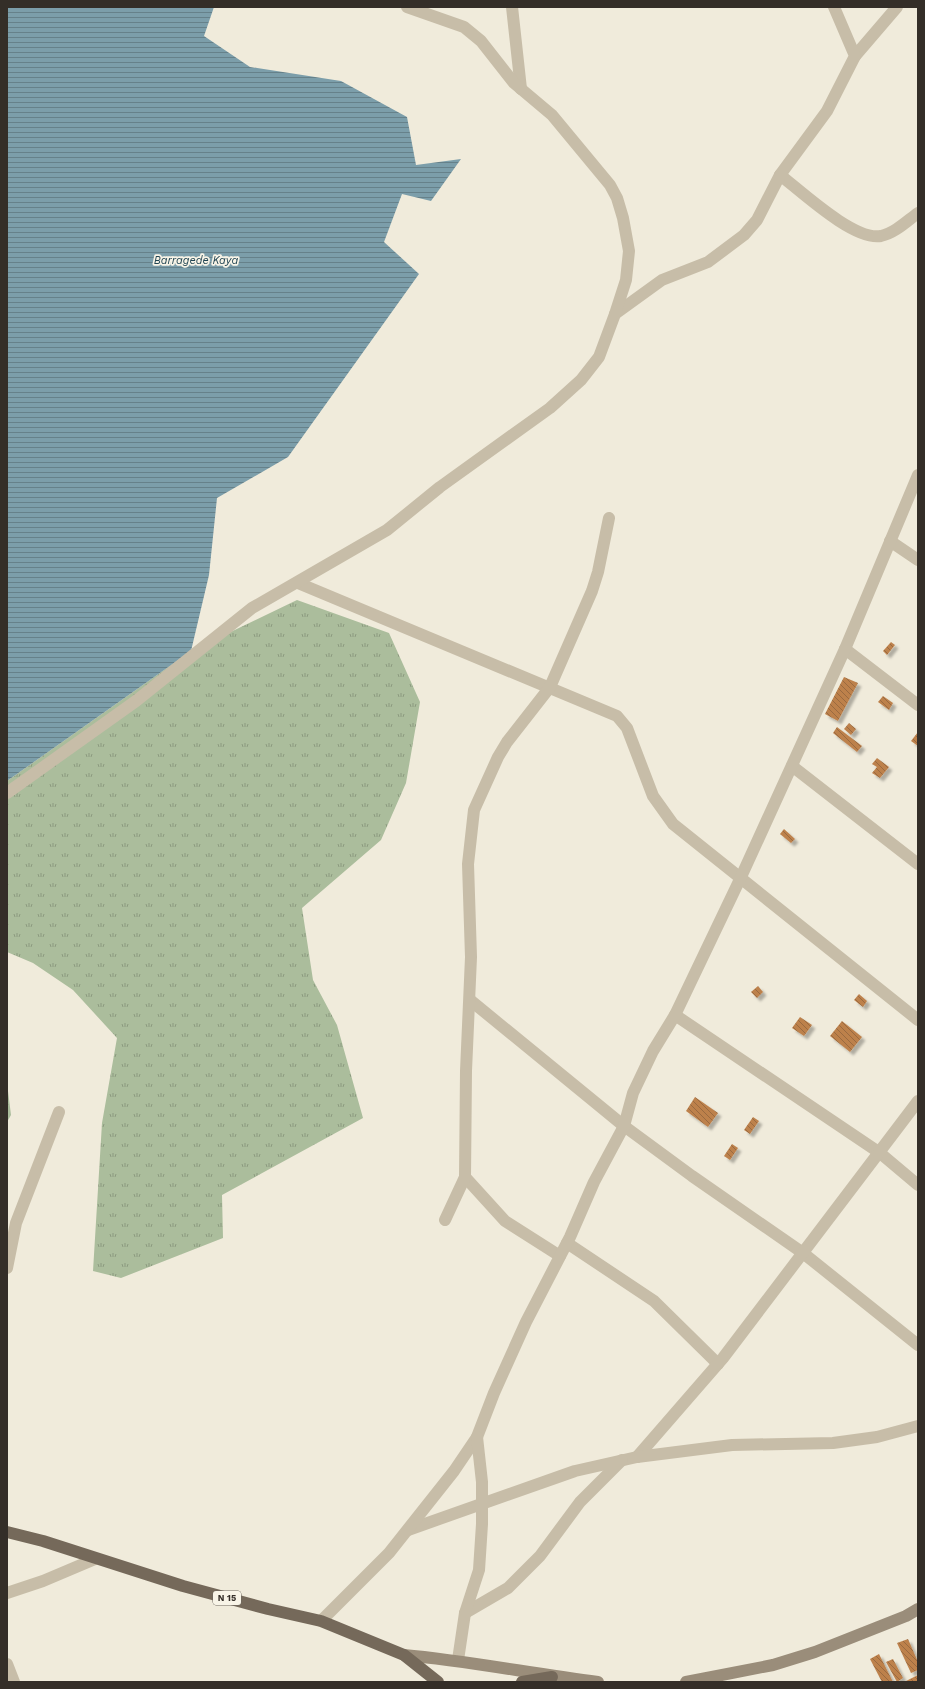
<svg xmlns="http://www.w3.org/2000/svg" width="925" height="1689" font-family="'Work Sans',sans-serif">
<defs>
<pattern id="grass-tufts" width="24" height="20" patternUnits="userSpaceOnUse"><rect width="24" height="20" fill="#abbd9c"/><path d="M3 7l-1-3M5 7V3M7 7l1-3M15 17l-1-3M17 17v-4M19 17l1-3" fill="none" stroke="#8c9a7f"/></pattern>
<pattern id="water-rules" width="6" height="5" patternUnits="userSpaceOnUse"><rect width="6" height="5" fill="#7c9eaa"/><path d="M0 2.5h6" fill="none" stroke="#66818a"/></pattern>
<pattern id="building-back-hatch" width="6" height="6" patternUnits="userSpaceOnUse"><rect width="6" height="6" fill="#bd814c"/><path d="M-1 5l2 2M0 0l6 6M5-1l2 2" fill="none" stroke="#9a6a3f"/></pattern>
<filter id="shadow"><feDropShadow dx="3.5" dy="3.5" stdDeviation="1" flood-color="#0004"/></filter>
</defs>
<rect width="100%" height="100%" fill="#f0ebdb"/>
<g fill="url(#grass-tufts)">
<polygon points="297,600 389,633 420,702 406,783 381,840 302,908 313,980 337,1025 363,1118 222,1195 223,1238 121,1278 93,1271 102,1123 117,1038 73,990 33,963 7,952 7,781 191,651"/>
<polygon points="7,1083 11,1115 7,1122"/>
</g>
<polygon fill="url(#water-rules)" points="7,7 214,7 204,36 250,67 341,81 407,117 416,165 461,159 431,201 402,194 384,242 419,274 288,457 217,498 209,575 191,651 7,781"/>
<g fill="url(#building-back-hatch)" filter="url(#shadow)">
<polygon points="891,642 895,645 887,655 883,651"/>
<polygon points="844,677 858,683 838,721 825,714"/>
<polygon points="883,696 893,703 889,710 878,702"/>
<polygon points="849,723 856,729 851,735 844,729"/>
<polygon points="837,727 862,746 857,752 833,733"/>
<polygon points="918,732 918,746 911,741"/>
<polygon points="877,758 889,767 880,778 872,773 877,767 872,764"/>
<polygon points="784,829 795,839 791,843 780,834"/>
<polygon points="758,986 763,992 757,998 751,992"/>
<polygon points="859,994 867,1001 863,1007 854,1000"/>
<polygon points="800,1017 812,1025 804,1036 792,1028"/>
<polygon points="842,1021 862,1037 850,1052 830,1036"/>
<polygon points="695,1097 718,1113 708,1127 686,1111"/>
<polygon points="753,1117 759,1121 750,1134 744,1130"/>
<polygon points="732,1144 738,1148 730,1160 724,1156"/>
<polygon points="908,1639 918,1662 918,1670 911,1673 897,1643"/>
<polygon points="879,1654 893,1682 882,1682 870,1659"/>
<polygon points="893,1659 903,1678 897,1682 886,1662"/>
<polygon points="918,1675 918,1682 904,1682"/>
</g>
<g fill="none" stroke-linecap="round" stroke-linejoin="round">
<g stroke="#c7bda8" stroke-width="12">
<polyline points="512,7 521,89"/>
<polyline points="855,56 897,7"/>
<path d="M780,175C802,192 854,241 881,236C895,233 907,221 918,213"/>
<polyline points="615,314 662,280 708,262 744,235 757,220 780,175 827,111 855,56 834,7"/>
<polyline points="890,541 918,560"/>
<polyline points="298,583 617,716 627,728 653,796 673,824 918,1020"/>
<polyline points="845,649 918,705"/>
<polyline points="792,766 918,864"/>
<polyline points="7,793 136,701 252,608 387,530 440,487 550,408 581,380 599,357 615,314 626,280 629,251 623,218 617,198 610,185 552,115 514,83 481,41 464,27 407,7"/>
<polyline points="470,1000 624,1126 692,1176 803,1253 918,1345"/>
<polyline points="675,1015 880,1153 918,1185"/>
<polyline points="465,1177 505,1221 560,1256"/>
<polyline points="445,1220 465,1177 466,1071 471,957 468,864 474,810 498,757 507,742 550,687 592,591 598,572 609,518"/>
<polyline points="567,1243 654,1301 718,1364"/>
<polyline points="7,1268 16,1223 59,1112"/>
<polyline points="637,1457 723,1358 918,1101"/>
<polyline points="408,1530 575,1471 637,1457 732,1445 833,1443 877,1437 918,1426"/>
<polyline points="7,1593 43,1581 95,1559"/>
<polyline points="465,1613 508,1588 540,1556 580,1502 622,1460"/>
<polyline points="321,1621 389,1553 454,1471 477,1437 494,1393 526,1322 570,1237 594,1182 624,1126 633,1093 653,1051 675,1015 741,877 845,649 918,475"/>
<polyline points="458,1660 465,1613 479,1570 482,1524 482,1482 477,1437"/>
<polyline points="7,1664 14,1682"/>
</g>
<g stroke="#9a8d7a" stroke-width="12">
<path d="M404,1655C470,1661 533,1674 598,1682"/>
<polyline points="686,1682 773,1665 815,1652 906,1616 918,1609"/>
</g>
<g stroke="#75695a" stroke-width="12">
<polyline points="7,1532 43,1541 183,1586 268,1609 321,1621 404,1655 438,1682"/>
<polyline points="522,1682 552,1677"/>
</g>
</g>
<g text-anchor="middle" stroke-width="3.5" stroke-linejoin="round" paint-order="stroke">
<rect fill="#f8f4e7" stroke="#6f6961" stroke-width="1" x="213" y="1591" width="28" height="14" rx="3"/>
<g font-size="9" font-weight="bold" fill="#342e28">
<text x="227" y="1601">N 15</text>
</g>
<g font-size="11" font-style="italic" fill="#204452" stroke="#f8f4e7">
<text x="196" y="264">Barragede Kaya</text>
</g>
</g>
<rect width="925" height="1689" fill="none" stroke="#342e28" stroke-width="16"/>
</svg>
